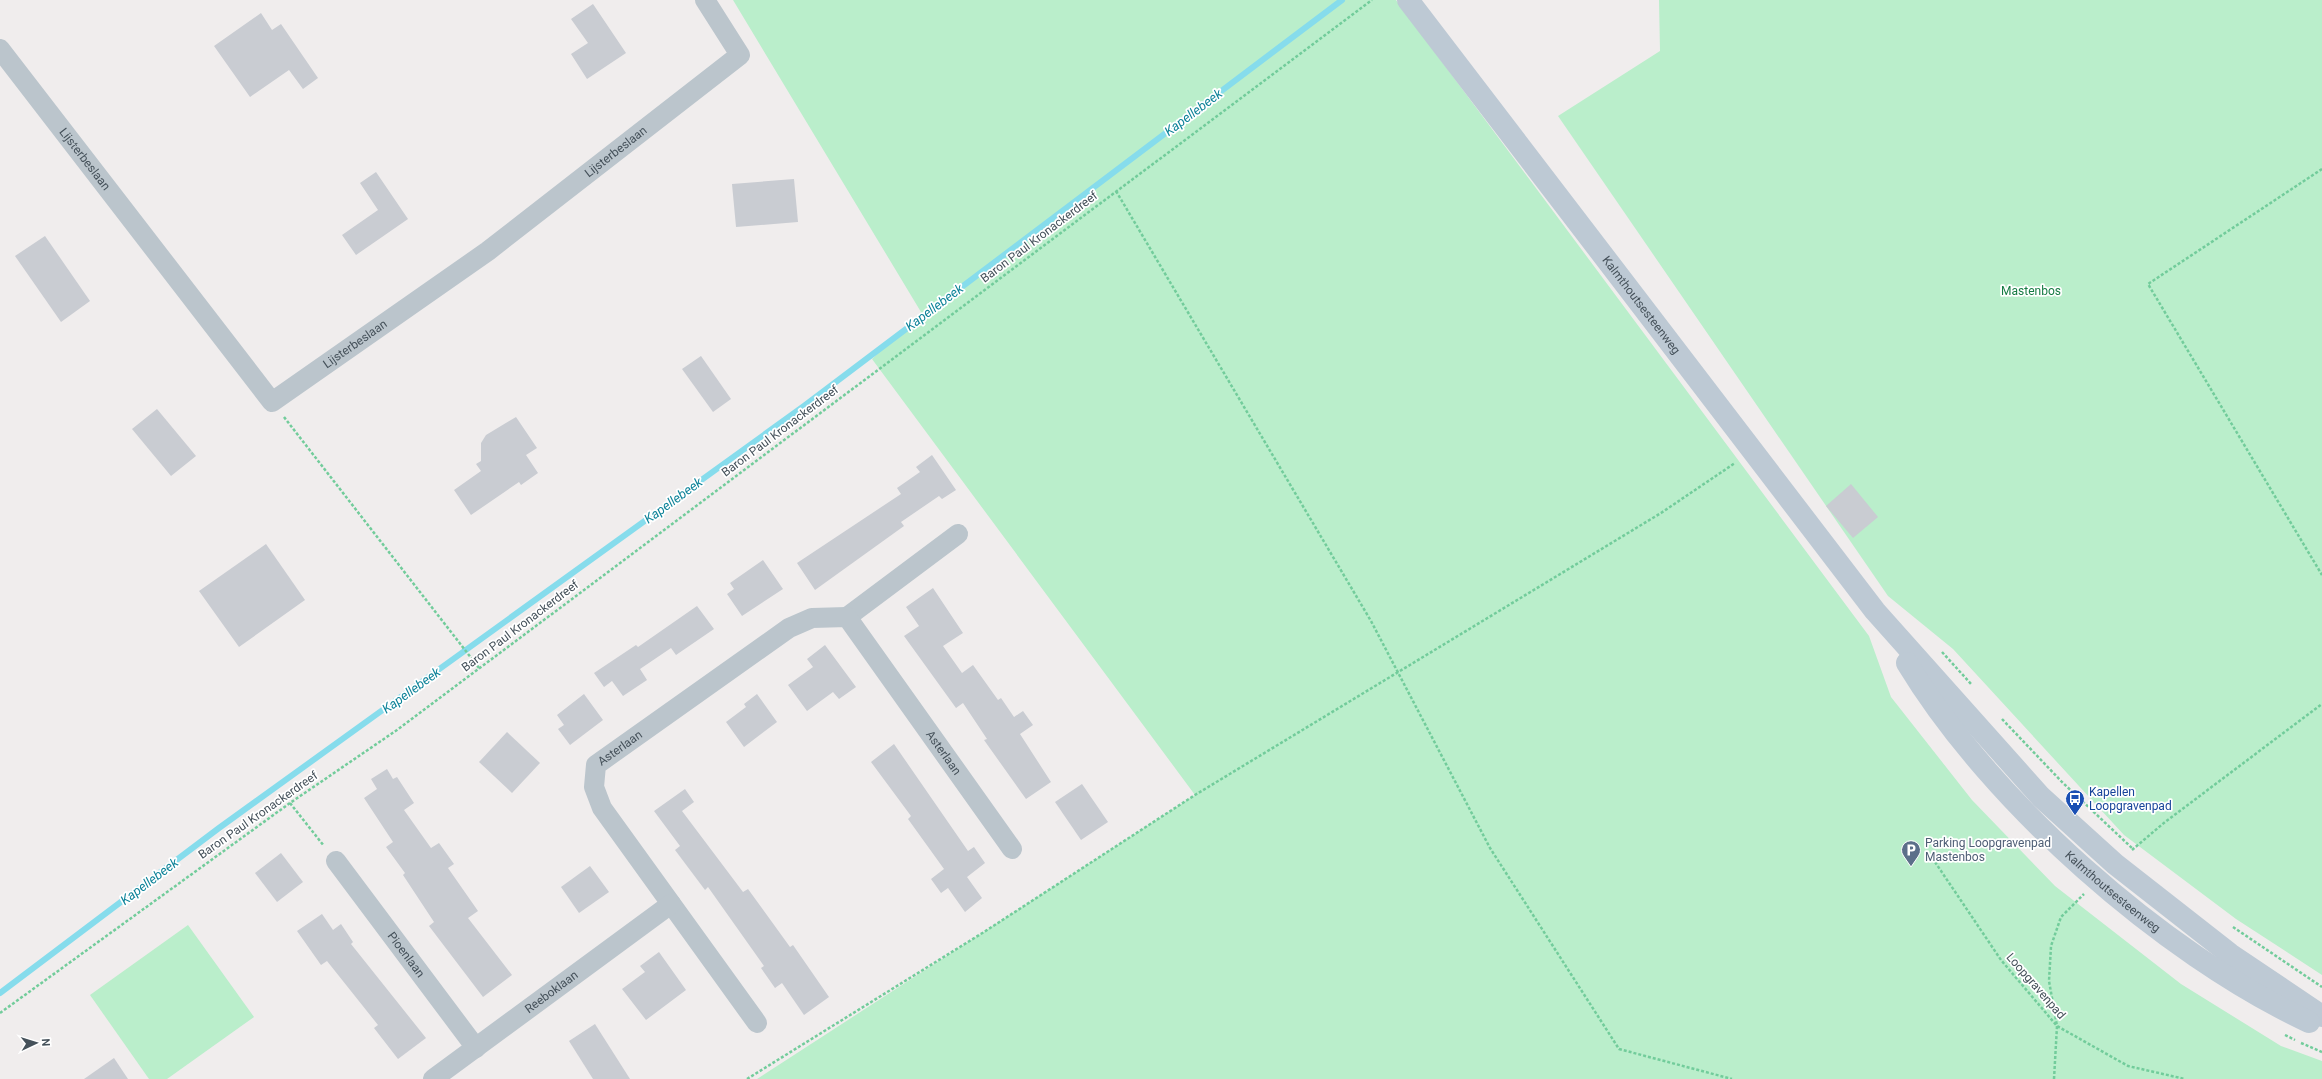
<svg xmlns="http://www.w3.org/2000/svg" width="2322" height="1079" font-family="Roboto,sans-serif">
<rect width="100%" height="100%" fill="#f0eded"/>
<g fill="#baeecb">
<polygon points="733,0 1396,0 1869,636 1891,697 1972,800 2055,886 2181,984 2281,1046 2322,1061 2322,1079 757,1079 1195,795 872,359 921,312"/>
<polygon points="1659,0 2322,0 2322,975 2236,919 2124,835 1953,649 1888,596 1558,116 1660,51"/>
<polygon points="188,925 254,1017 167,1079 149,1079 90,995"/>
</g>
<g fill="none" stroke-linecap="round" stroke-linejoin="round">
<polyline stroke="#86dcec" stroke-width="6" points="0,993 219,828 804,406 1342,0"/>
</g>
<g fill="#c9ccd2">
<polygon points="593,4 626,53 587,79 571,54 588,43 571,19"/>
<polygon points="261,13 272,30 281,24 318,78 303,89 289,70 250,97 214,46"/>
<polygon points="376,172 408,219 356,255 342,235 378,210 360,183"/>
<polygon points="794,179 798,222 736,227 732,184"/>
<polygon points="45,236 90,301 61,322 15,256"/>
<polygon points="701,356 731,399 713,412 682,369"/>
<polygon points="157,409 196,456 171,476 132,429"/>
<polygon points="516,417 537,448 526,455 538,473 521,485 519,482 471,515 454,490 481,471 476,464 481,461 481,443 486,435"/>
<polygon points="932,455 956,490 942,499 939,496 901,522 904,526 815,590 797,563 901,494 897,488 920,472 916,467"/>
<polygon points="1851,484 1878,517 1853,538 1826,506"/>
<polygon points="266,544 305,600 239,647 199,591"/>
<polygon points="763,560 783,589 742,616 727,594 734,589 730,583"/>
<polygon points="933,588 963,633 943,646 962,673 973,665 998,700 1001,698 1014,717 1023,711 1033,725 1020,734 1051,782 1026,799 984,740 987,739 963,703 956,708 904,636 919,626 906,607"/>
<polygon points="697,606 714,629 676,655 671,648 640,669 647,680 623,696 612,681 604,687 594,673 636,645 638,647"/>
<polygon points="825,645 856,687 839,699 833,692 807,711 788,685 813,667 807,659"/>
<polygon points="584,694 603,720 570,745 558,729 564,725 557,715"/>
<polygon points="757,694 777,722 744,747 726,722 746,707 744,704"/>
<polygon points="507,732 540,763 512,793 479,762"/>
<polygon points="894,744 968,851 974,847 985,863 967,877 982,898 965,912 948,888 941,893 931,879 944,869 908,819 911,816 871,762"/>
<polygon points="387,769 393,779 397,777 414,803 404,810 431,848 439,843 454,864 448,868 478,911 468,918 512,975 483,997 429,926 434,922 403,875 405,873 386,847 393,842 364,798 377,789 371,779"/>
<polygon points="1082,784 1108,822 1081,840 1055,802"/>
<polygon points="685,789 694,802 682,811 743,892 748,889 790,947 793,945 829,997 804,1015 782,983 775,988 761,968 764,966 708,887 705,890 675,850 680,846 654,811"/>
<polygon points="281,853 303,882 277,902 255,873"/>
<polygon points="590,866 609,892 579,913 561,887"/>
<polygon points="322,914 333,930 341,924 353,942 351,944 426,1038 398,1059 374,1028 378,1025 327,961 321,965 297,931"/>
<polygon points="659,952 686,990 646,1020 622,989 645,972 640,966"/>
<polygon points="595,1024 630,1079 593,1079 569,1041"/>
<polygon points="114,1058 128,1079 84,1079"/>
</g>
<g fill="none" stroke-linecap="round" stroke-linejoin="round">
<g stroke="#72cc9b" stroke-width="2.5" stroke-dasharray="3 2" stroke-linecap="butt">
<polyline points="2322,169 2148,284 2322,575"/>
<polyline points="1116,191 1371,621 1490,848 1619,1049 1732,1079"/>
<polyline points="284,417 479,668"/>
<polyline points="1942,652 1972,685"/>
<polyline points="2002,719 2062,782 2133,849"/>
<polyline points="290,803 324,846"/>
<polyline points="2132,850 2165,822 2322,704"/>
<polyline points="1935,862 2001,960 2057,1026 2128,1066 2185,1079"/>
<polyline points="2233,927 2322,987"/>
<polyline points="0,1013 290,803 397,730 1372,0"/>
<polyline points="2285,1035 2295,1040"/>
<polyline points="2301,1043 2322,1052"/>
<polyline points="747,1079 984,932 1195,795 1661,513 1735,463"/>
<polyline points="2054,1079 2057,1026 2049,981 2051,946 2061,917 2084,894"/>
</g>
<g stroke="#bbc5cc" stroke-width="20">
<path id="s1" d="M0,49L272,402L488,251L740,55L705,0"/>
<polyline points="847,617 958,534"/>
<path id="s2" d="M336,861L476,1048"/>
<path id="s3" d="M757,1023L602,808L594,787L596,765L789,628L812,618L847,617L1012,849"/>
<path id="s4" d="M433,1079L671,904"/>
</g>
<g stroke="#bdc9d4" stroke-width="22">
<path id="s5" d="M1408,0L1875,611L2041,797L2115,864L2230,954L2322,1016"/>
<path id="s6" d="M1907,663C1991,802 2162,953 2309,1022"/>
</g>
</g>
<defs>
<symbol id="bus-pin" viewBox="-11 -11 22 30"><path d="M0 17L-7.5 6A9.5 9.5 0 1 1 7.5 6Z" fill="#1a4fb4" stroke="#fff"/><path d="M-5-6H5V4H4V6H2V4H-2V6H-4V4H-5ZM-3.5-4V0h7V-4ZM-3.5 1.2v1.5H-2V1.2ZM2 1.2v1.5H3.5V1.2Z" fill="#fff"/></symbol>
<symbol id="parking-pin" viewBox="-11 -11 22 30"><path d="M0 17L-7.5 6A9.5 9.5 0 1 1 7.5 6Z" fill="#5c6f8a" stroke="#fff"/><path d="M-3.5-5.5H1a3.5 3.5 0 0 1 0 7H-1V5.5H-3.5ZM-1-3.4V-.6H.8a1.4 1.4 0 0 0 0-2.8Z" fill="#fff"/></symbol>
</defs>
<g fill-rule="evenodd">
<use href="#bus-pin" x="2064" y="788" width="22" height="30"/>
<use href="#parking-pin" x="1900" y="839" width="22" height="30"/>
</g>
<g text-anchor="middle" stroke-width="3.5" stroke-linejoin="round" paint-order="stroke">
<g font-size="12" fill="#45515a" stroke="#fff">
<text dy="4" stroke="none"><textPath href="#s1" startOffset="871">Lijsterbeslaan</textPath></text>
<text dy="4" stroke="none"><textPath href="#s1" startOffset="139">Lijsterbeslaan</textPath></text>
<text transform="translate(1039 237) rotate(-37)" y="4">Baron Paul Kronackerdreef</text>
<text dy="4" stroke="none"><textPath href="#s5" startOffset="384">Kalmthoutsesteenweg</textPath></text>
<text dy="4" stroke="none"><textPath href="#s1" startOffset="547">Lijsterbeslaan</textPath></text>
<text transform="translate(780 431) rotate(-37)" y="4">Baron Paul Kronackerdreef</text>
<text transform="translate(520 626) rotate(-37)" y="4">Baron Paul Kronackerdreef</text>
<text dy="4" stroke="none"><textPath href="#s3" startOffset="339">Asterlaan</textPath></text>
<text dy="4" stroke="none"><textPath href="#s3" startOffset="773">Asterlaan</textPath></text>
<text transform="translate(258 815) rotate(-35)" y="4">Baron Paul Kronackerdreef</text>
<text dy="4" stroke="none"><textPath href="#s6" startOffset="309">Kalmthoutsesteenweg</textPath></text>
<text dy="4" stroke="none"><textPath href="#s2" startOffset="117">Pioenlaan</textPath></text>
<text transform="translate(2036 986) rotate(49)" y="4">Loopgravenpad</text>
<text dy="4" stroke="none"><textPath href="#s4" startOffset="147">Reeboklaan</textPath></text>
</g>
<g font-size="12" fill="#167b43" stroke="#fff">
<text x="2031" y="295">Mastenbos</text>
</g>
<g font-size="12" fill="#164399" stroke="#fff" text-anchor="start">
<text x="2089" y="796">Kapellen<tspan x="2089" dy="14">Loopgravenpad</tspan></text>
</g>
<g font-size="12" fill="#4e5e75" stroke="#fff" text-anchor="start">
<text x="1925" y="847">Parking Loopgravenpad<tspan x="1925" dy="14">Mastenbos</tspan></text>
</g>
<g font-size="13" font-style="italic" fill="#0c8298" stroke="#fff">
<text transform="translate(1193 112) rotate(-37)" y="5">Kapellebeek</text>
<text transform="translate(934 307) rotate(-37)" y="5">Kapellebeek</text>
<text transform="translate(673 500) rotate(-36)" y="5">Kapellebeek</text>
<text transform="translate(411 690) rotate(-36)" y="5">Kapellebeek</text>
<text transform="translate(149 881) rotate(-37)" y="5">Kapellebeek</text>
</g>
</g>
<g transform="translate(36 1043) rotate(86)" stroke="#ffffff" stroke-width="3" paint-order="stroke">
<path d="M0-3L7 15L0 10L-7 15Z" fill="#45515a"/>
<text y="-6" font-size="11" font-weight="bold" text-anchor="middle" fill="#45515a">N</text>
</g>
</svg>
